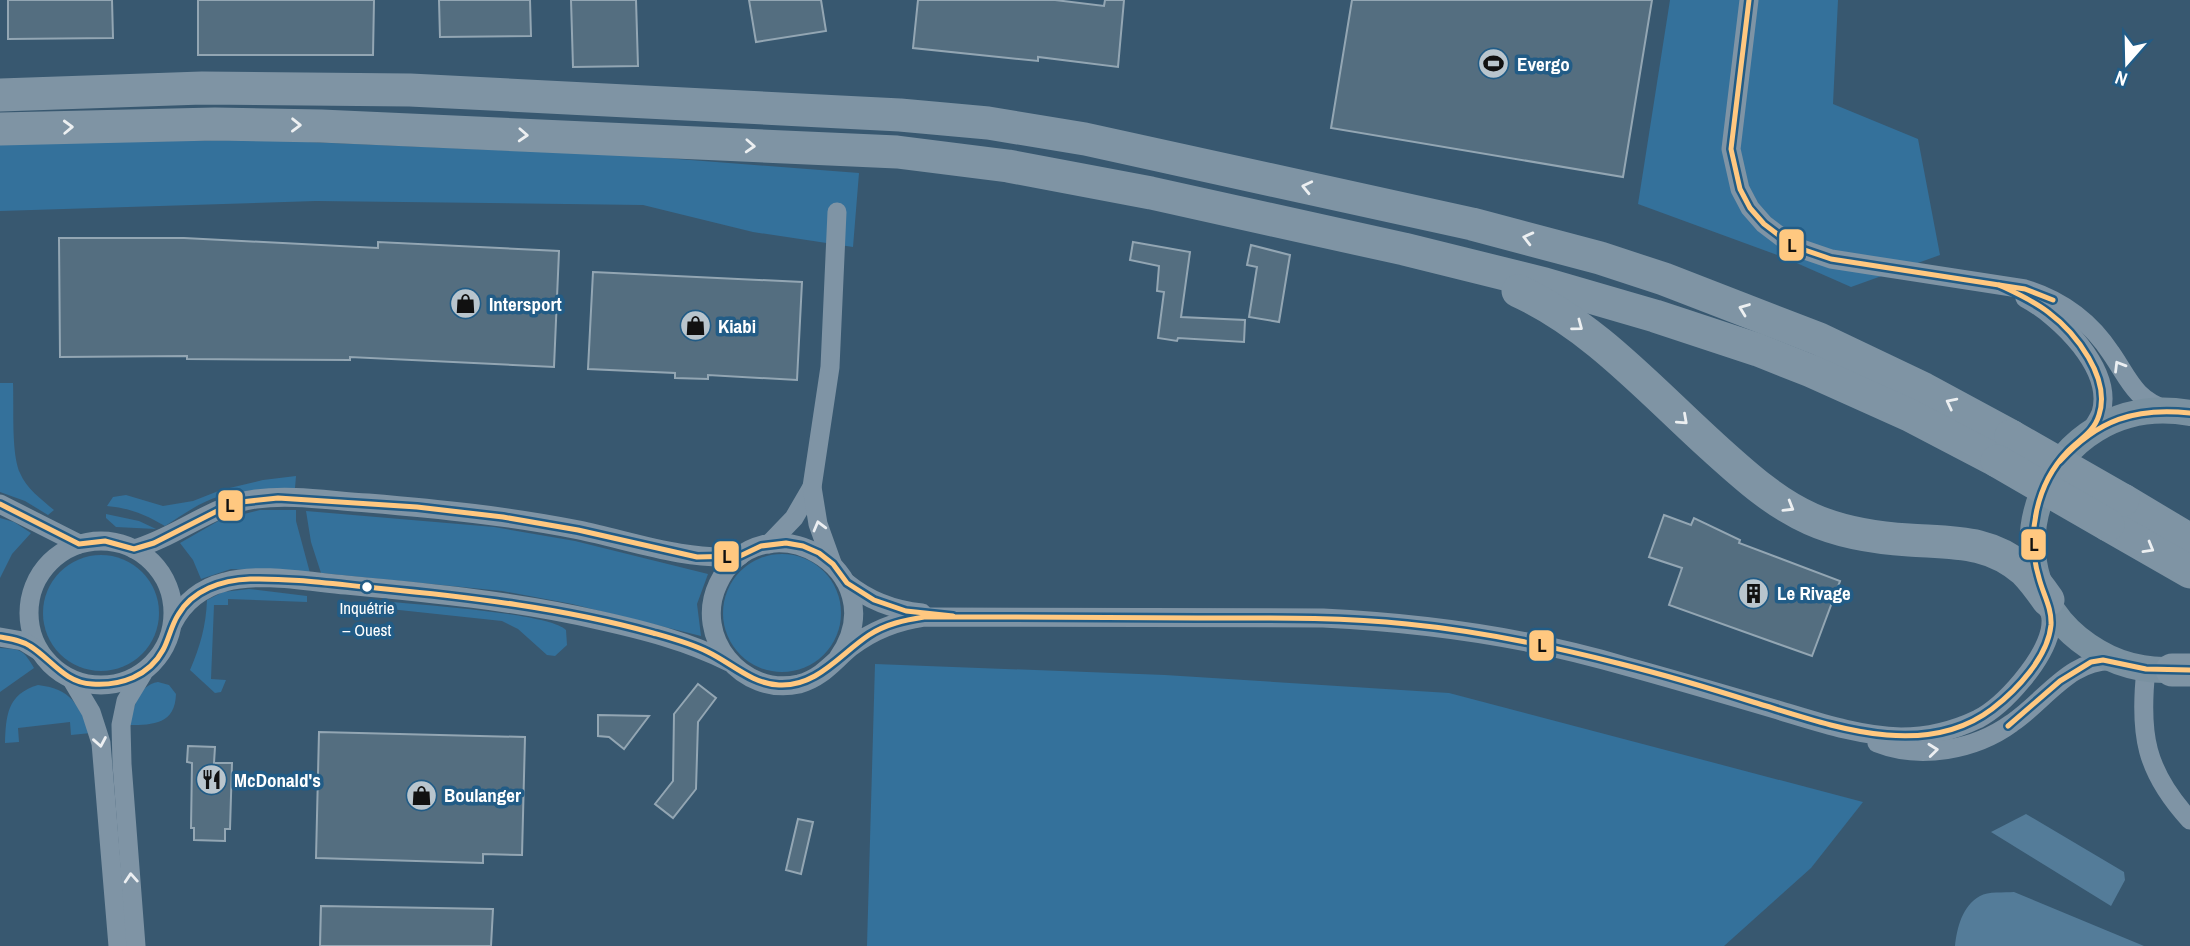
<svg xmlns="http://www.w3.org/2000/svg" width="2190" height="946" font-family="'Archivo Narrow',sans-serif">
<rect width="100%" height="100%" fill="#385870"/>
<g fill="#34719b">
<polygon points="1670,0 1838,0 1833,104 1918,139 1940,255 1851,287 1783,257 1638,204"/>
<polygon points="260,140 639,156 859,173 853,247 753,232 643,205 316,201 0,211 0,143"/>
<path d="M0,383H13C14,407 11,453 20,473C26,488 42,500 54,510L48,515L25,501L0,492Z"/>
<path d="M296,476L295,488C266,489 235,489 207,501C193,507 178,518 165,526C146,515 130,508 107,506L113,497L126,495L163,506L193,501L221,490L263,480Z"/>
<polygon points="260,510 296,510 296,521 310,573 231,569 201,579 193,560 180,543 220,520"/>
<polygon points="306,511 494,527 575,541 708,574 697,604 701,636 572,604 502,591 321,573 311,542"/>
<polygon points="106,514 139,521 156,529 116,527 106,518"/>
<polygon points="0,518 14,522 31,533 12,554 0,578"/>
<circle cx="782" cy="613" r="59"/>
<circle cx="101" cy="613" r="58"/>
<path d="M249,589L307,596V602L228,599V605H214L211,679L226,680L221,692L215,693L190,670C200,647 206,626 207,600L223,592Z"/>
<path d="M372,600C404,604 548,612 566,630L567,645L555,656L547,655L518,629L502,621L371,607Z"/>
<path d="M0,648C22,649 23,650 34,668L0,692Z"/>
<polygon points="875,664 1165,675 1449,693 1863,802 1811,868 1724,946 867,946"/>
<path d="M158,682L169,685L176,694C175,724 154,725 129,725C134,708 138,685 158,682Z"/>
<path d="M38,685C72,689 78,705 91,733L71,735L70,722L18,728L19,742L5,743C6,716 7,694 38,685Z"/>
</g>
<g fill="#547c99">
<polygon points="2026,814 2124,872 2125,880 2111,906 1991,832"/>
<path d="M2014,892L2144,946H1955C1957,928 1962,906 1980,896C1988,891 2004,893 2014,892Z"/>
</g>
<g fill="#546e80" stroke="#93a6b3" stroke-width="2">
<polygon points="8,0 112,0 113,38 8,39"/>
<polygon points="198,0 374,0 373,55 198,55"/>
<polygon points="439,0 530,0 531,36 440,37"/>
<polygon points="571,0 636,0 638,66 573,67"/>
<polygon points="749,0 821,0 826,31 756,42"/>
<polygon points="918,0 1055,0 1104,6 1105,0 1124,0 1118,67 1038,57 1038,61 913,48"/>
<polygon points="1352,0 1652,0 1623,177 1331,128"/>
<polygon points="59,238 184,238 378,248 378,242 559,251 554,367 350,357 350,360 187,359 187,356 60,357"/>
<polygon points="1133,242 1190,252 1181,317 1245,320 1244,342 1178,338 1177,341 1158,338 1164,292 1157,291 1159,266 1130,260"/>
<polygon points="1251,245 1290,255 1279,322 1249,317 1257,267 1247,265"/>
<polygon points="593,272 802,282 797,380 708,375 708,379 675,378 675,373 588,369"/>
<polygon points="1664,515 1691,525 1694,518 1740,540 1739,543 1840,581 1812,656 1669,605 1682,568 1649,557"/>
<polygon points="698,684 716,698 698,722 696,789 673,818 655,804 673,781 674,714"/>
<polygon points="598,715 649,716 624,749 609,737 598,736"/>
<polygon points="319,732 525,737 522,855 483,854 483,863 316,858"/>
<polygon points="188,746 215,747 214,763 232,763 230,829 225,829 225,841 194,840 194,828 191,828 192,763 187,762"/>
<polygon points="798,819 813,822 801,874 786,870"/>
<polygon points="321,906 493,909 491,946 320,946"/>
</g>
<g fill="none" stroke-linecap="round" stroke-linejoin="round">
<g stroke="#7f94a5" stroke-width="19">
<path d="M1749,0L1731,149L1740,189L1750,208L1764,224L1793,246L1831,259L2025,289C2061,300 2090,321 2111,353C2129,379 2134,399 2167,410"/>
<path d="M2025,298C2059,316 2114,369 2101,413C2098,420 2094,426 2090,432"/>
<polyline points="0,504 79,544"/>
<circle cx="101" cy="613" r="72"/>
<polyline points="769,544 794,518 812,487"/>
<path d="M134,549C177,537 211,505 256,499C293,494 331,501 368,503C439,509 509,516 579,530C632,541 685,561 740,556"/>
<polyline points="832,563 818,524 812,487 830,367 837,212"/>
<path d="M847,583C869,601 894,610 922,613"/>
<path d="M173,623C184,602 201,588 225,582C259,572 310,582 346,585C431,593 515,601 598,620C643,630 687,641 729,662"/>
<polyline points="0,637 23,641 39,651"/>
<path d="M838,658C900,569 760,493 718,584C693,637 742,697 799,684C822,678 834,661 851,647C873,630 896,621 924,617L1323,618C1426,623 1527,637 1625,666C1676,680 1727,695 1778,710C1818,722 1859,736 1901,737C1927,737 1955,730 1978,719C2005,705 2043,661 2050,631C2052,622 2051,613 2049,605"/>
<path d="M2146,669C2139,734 2145,771 2190,820"/>
<polyline points="72,680 91,712 101,743 118,946"/>
<path d="M1877,743C1920,760 1975,750 2012,723C2046,700 2071,657 2116,661"/>
<polyline points="136,946 122,764 121,725 126,701 143,673"/>
</g>
<path stroke="#7a91a1" stroke-width="26" d="M2190,413C2044,387 1971,579 2098,652C2125,668 2159,674 2190,667"/>
<g stroke="#7f94a4" stroke-width="33">
<polyline points="0,95 202,88 410,90 900,115 988,123 1085,139 1472,224 1600,258 1664,279 1819,339 1924,389 2011,436"/>
<polyline points="0,129 215,124 321,126 897,152 1008,166 1151,193 1404,249 1545,284 1655,316 1758,350 1811,371 1909,415 1997,461"/>
<path d="M1518,291C1593,325 1652,392 1713,447C1743,474 1773,502 1811,519C1842,533 1876,538 1909,540C1953,543 1990,540 2025,571C2034,580 2041,590 2048,600"/>
<polyline points="2123,500 2190,540"/>
<polyline points="2108,525 2190,572"/>
<polyline points="2172,670 2190,670"/>
</g>
<g stroke="#7f94a4" stroke-width="33">
<polyline points="2011,436 2123,500"/>
<polyline points="1997,461 2108,525"/>
</g>
<defs>
<g id="bus-1">
<polyline points="1749,0 1731,149 1740,189 1750,208 1764,224 1793,246 1831,259 2025,289 2053,300"/>
<path d="M2060,461C2098,420 2135,407 2190,413"/>
<polyline points="0,504 79,544 105,541 134,549 154,543 225,507 241,502 278,498 417,507 503,517 578,530 697,557 740,556 761,546 786,543 803,546 819,553 833,564 847,583 874,600 906,611 953,616"/>
<path d="M0,637C11,639 21,640 30,646C51,659 65,683 92,684C121,686 149,676 163,650C169,639 171,626 178,615C192,590 222,580 250,579C292,578 334,584 376,588C469,597 563,608 653,633C671,638 690,643 708,652C731,663 752,684 779,685C817,687 840,654 869,635C886,624 905,620 924,617C1015,617 1107,617 1198,618C1268,618 1338,617 1407,624C1479,631 1551,646 1621,664C1665,675 1709,688 1753,702C1827,724 1922,762 1992,709C2017,690 2048,657 2051,625C2052,608 2043,594 2039,578C2026,535 2036,484 2068,451C2080,439 2094,432 2099,415C2111,378 2076,333 2048,312C2034,301 2016,293 1999,285"/>
<polyline points="2008,726 2060,681 2091,662 2103,660 2146,669 2190,670"/>
</g>
</defs>
<use href="#bus-1" stroke="#225c86" stroke-width="10"/>
<use href="#bus-1" stroke="#ffc880" stroke-width="5"/>
</g>
<defs><path id="oneway-chevron" d="M-2-3.5L2.5 0L-2 3.5" fill="none" stroke-width="1.6" stroke-linecap="round" stroke-linejoin="round" transform="scale(1.75)"/></defs>
<g stroke="#eceff1">
<use href="#oneway-chevron" transform="translate(296 125) rotate(1)"/>
<use href="#oneway-chevron" transform="translate(68 127) rotate(-2)"/>
<use href="#oneway-chevron" transform="translate(523 135) rotate(3)"/>
<use href="#oneway-chevron" transform="translate(750 146) rotate(3)"/>
<use href="#oneway-chevron" transform="translate(1307 187) rotate(-167)"/>
<use href="#oneway-chevron" transform="translate(1528 238) rotate(-166)"/>
<use href="#oneway-chevron" transform="translate(1744 309) rotate(-159)"/>
<use href="#oneway-chevron" transform="translate(1578 326) rotate(37)"/>
<use href="#oneway-chevron" transform="translate(1951 403) rotate(-153)"/>
<use href="#oneway-chevron" transform="translate(1683 420) rotate(42)"/>
<use href="#oneway-chevron" transform="translate(1789 507) rotate(31)"/>
<use href="#oneway-chevron" transform="translate(2149 548) rotate(30)"/>
</g>
<g stroke="#eceff2">
<use href="#oneway-chevron" transform="translate(2119 366) rotate(-121)"/>
<use href="#oneway-chevron" transform="translate(819 526) rotate(-105)"/>
<use href="#oneway-chevron" transform="translate(100 742) rotate(80)"/>
<use href="#oneway-chevron" transform="translate(1933 750) rotate(-6)"/>
<use href="#oneway-chevron" transform="translate(131 878) rotate(-94)"/>
</g>
<defs>
<symbol id="stadium-disc" viewBox="-11 -11 22 22"><circle r="9.5" fill="#b9c5cd" stroke="#225c86"/><path d="M0-5a6.5 5 0 1 0 0 10a6.5 5 0 1 0 0-10ZM-3.5-1.8h7v3.6h-7Z" fill="#111"/></symbol>
<symbol id="shop-disc" viewBox="-11 -11 22 22"><circle r="9.5" fill="#b9c5cd" stroke="#225c86"/><path d="M-5-2.5h2.3a2.7 3.5 0 0 1 5.4 0H5L5.5 6h-11ZM-1.5-2.5h3a1.5 2.3 0 0 0-3 0Z" fill="#111"/></symbol>
<symbol id="building-disc" viewBox="-11 -11 22 22"><circle r="9.5" fill="#b9c5cd" stroke="#225c86"/><path d="M-4-6H4V6H1V3H-1V6H-4ZM-2.5-4.3h1.7v1.8h-1.7ZM.8-4.3h1.7v1.8H.8ZM-2.5-1h1.7V.8h-1.7ZM.8-1h1.7V.8H.8Z" fill="#111"/></symbol>
<symbol id="restaurant-disc" viewBox="-11 -11 22 22"><circle r="9.5" fill="#b9c5cd" stroke="#225c86"/><path d="M-5-6h1v4h1v-4h1v4h1v-4h1v5L-1.5 .5V6h-2V.5L-5-1ZM5-6V6H3V1.5H1.5Q1.5-4 5-6Z" fill="#111"/></symbol>
</defs>
<g fill-rule="evenodd">
<use href="#stadium-disc" x="1476" y="46" width="35" height="35"/>
<use href="#shop-disc" x="448" y="286" width="35" height="35"/>
<use href="#shop-disc" x="678" y="308" width="35" height="35"/>
<use href="#building-disc" x="1736" y="576" width="35" height="35"/>
<use href="#restaurant-disc" x="194" y="762" width="35" height="35"/>
<use href="#shop-disc" x="404" y="778" width="35" height="35"/>
</g>
<circle fill="#fff" stroke="#225c86" stroke-width="2.5" cx="367" cy="587" r="6"/>
<g text-anchor="middle" stroke-width="7" stroke-linejoin="round" paint-order="stroke">
<g font-size="17" fill="#fff" stroke="#225c86">
<text x="367" y="614">Inquétrie<tspan x="367" dy="22">– Ouest</tspan></text>
</g>
<g font-size="19" font-weight="bold" fill="#fff" stroke="#225c86" text-anchor="start">
<text x="1517" y="71">Evergo</text>
<text x="489" y="311">Intersport</text>
<text x="718" y="333">Kiabi</text>
<text x="1777" y="600">Le Rivage</text>
<text x="234" y="787">McDonald's</text>
<text x="444" y="802">Boulanger</text>
</g>
</g>
<g stroke="#225c86" stroke-width="2.5">
<rect x="1778" y="228" width="27" height="34" rx="7" fill="#ffc880"/>
<rect x="217" y="489" width="27" height="33" rx="7" fill="#ffc880"/>
<rect x="2020" y="528" width="27" height="33" rx="7" fill="#ffc880"/>
<rect x="713" y="540" width="27" height="33" rx="7" fill="#ffc880"/>
<rect x="1528" y="629" width="27" height="33" rx="7" fill="#ffc880"/>
</g>
<g font-size="19" text-anchor="middle" font-weight="bold" fill="#111">
<text x="1792" y="252">L</text>
<text x="230" y="512">L</text>
<text x="2034" y="551">L</text>
<text x="727" y="563">L</text>
<text x="1542" y="652">L</text>
</g>
<g transform="translate(2127 63) rotate(200)" stroke="#225c86" stroke-width="5" paint-order="stroke">
<path d="M0-5L12 26L0 18L-12 26Z" fill="#ffffff"/>
<text y="-10" font-size="19" font-weight="bold" text-anchor="middle" fill="#ffffff">N</text>
</g>
</svg>
